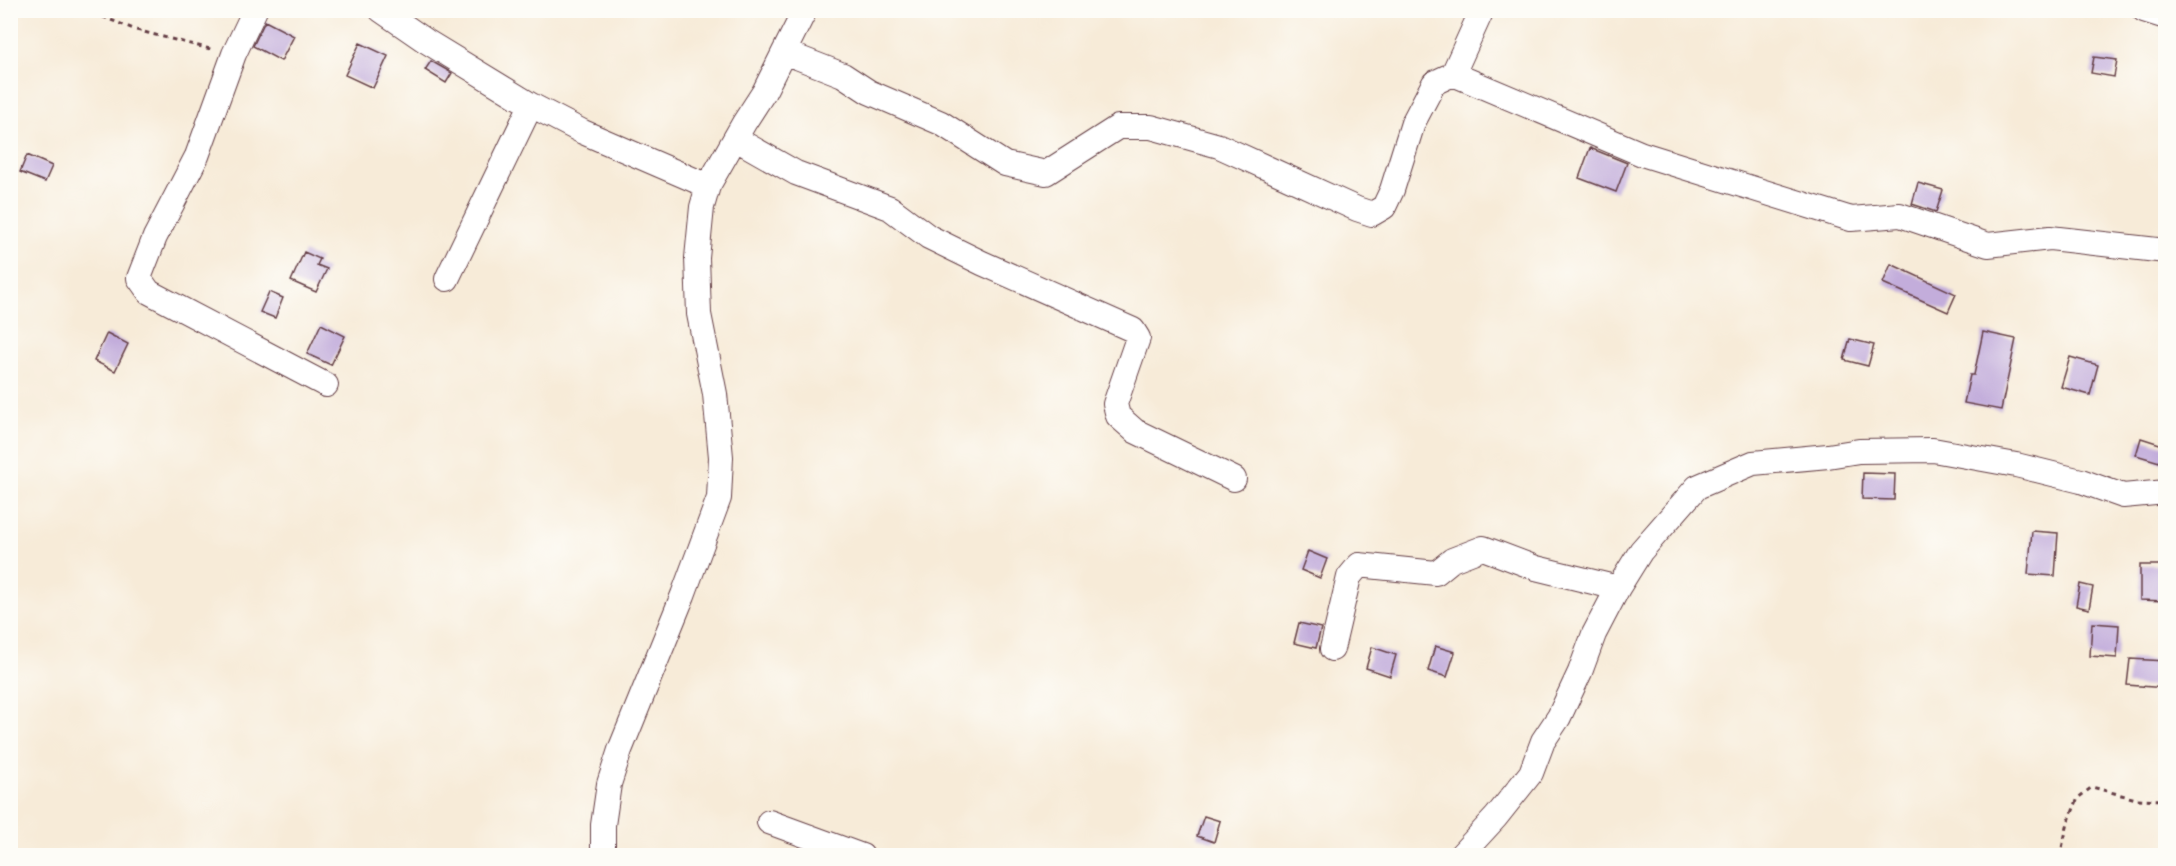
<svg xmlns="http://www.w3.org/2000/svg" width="2176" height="866" font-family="Mali,sans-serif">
<rect width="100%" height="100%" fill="#fdfcf7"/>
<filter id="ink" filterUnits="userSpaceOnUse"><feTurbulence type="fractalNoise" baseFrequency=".0167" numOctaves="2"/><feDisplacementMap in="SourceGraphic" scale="12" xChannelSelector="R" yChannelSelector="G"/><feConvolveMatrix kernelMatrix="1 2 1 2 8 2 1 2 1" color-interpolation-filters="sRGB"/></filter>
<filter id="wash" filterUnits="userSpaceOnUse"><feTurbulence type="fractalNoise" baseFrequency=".008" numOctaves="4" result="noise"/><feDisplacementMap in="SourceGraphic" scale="24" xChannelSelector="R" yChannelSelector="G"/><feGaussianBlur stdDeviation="1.35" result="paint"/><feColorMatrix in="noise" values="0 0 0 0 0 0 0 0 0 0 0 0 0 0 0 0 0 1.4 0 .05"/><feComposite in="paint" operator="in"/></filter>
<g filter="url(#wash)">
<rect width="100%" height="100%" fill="#f7ebd8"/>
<g id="blocks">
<path fill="#c3addb" d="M265,21l29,15 -13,25 -28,-15z
M360,43l28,13 -15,32 -28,-13z
M2094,57l23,3 -3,17 -23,-4z
M431,61l21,12 -6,10 -21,-13z
M1590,148l37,15 -11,29 -37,-14z
M27,155l25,11 -7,16 -25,-10z
M1918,183l25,7 -7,22 -24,-8z
M304,252l16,7 -3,6 10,4 -11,23 -25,-11z
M1891,264l65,30 -8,18 -65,-29z
M269,292l14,6 -8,20 -15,-6z
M321,324l24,12 -14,29 -24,-11z
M1983,332l33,7 -15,71 -37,-7 6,-28h4z
M107,333l21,11 -13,27 -21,-10z
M1850,339l24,6 -6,21 -24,-6z
M2070,357l28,8 -8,30 -29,-8z
M2141,438l25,8v18l-30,-9z
M1863,473l32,1 -1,26 -32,-1z
M2032,531l26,2 -3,43 -27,-2z
M1308,551l19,8 -7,19 -19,-8z
M2140,565h26v36l-26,-1z
M2080,584l13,3 -4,22 -13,-3z
M1299,623l22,5 -5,20 -22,-5z
M2092,623l27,2 -2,33 -27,-2z
M1435,646l20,6 -8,25 -19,-6z
M1372,647l24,8 -6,21 -24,-8z
M2130,659l36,2v27l-39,-3z
M1204,816l16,5 -6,21 -17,-6z"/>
</g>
</g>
<g filter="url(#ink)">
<use href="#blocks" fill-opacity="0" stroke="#643e45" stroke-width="1.5"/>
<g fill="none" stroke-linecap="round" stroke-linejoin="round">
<g stroke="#643e45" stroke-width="26">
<path id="minor" d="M255,10l-21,44 -37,102 -42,81 -16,41 10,14 177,93
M381,10l45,31 105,64 52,27 125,54
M2144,10l22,7
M784,52l59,23 26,17 72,31 64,41 41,9 72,-46h33l68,19 138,63 15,5 12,-7 8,-17 21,-67 21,-40 19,-9 29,-64
M1453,74l189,80 209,65 49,-4 88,30 62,-7 116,13
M736,139l60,34 94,35 39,29 53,26 151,67 5,8 -23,66 3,12 17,15 99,48
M447,279l84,-174
M1332,649l17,-72 10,-12 77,8 16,-13 31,-12 53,20 82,20
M769,822l93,34
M603,856v-31l6,-41 11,-34 63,-155 36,-97 2,-41 -6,-63 -16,-80 -2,-56 5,-51 6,-21 36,-63 20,-31 41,-82
M1460,856l36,-39 35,-44 12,-32 16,-24 21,-45 14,-38 24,-46 23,-37 56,-64 56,-24 75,-7 31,-5 74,-1 83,15 65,16 42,15 43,-4"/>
</g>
<path stroke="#643e45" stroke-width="3" stroke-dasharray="4.5 4.5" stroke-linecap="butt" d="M86,10l50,20 78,20
M2060,856l8,-33 10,-25 14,-11 44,12 30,1"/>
<use href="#minor" stroke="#fff" stroke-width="24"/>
</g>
</g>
<rect width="2176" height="866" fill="none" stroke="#fdfcf7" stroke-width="36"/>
</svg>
